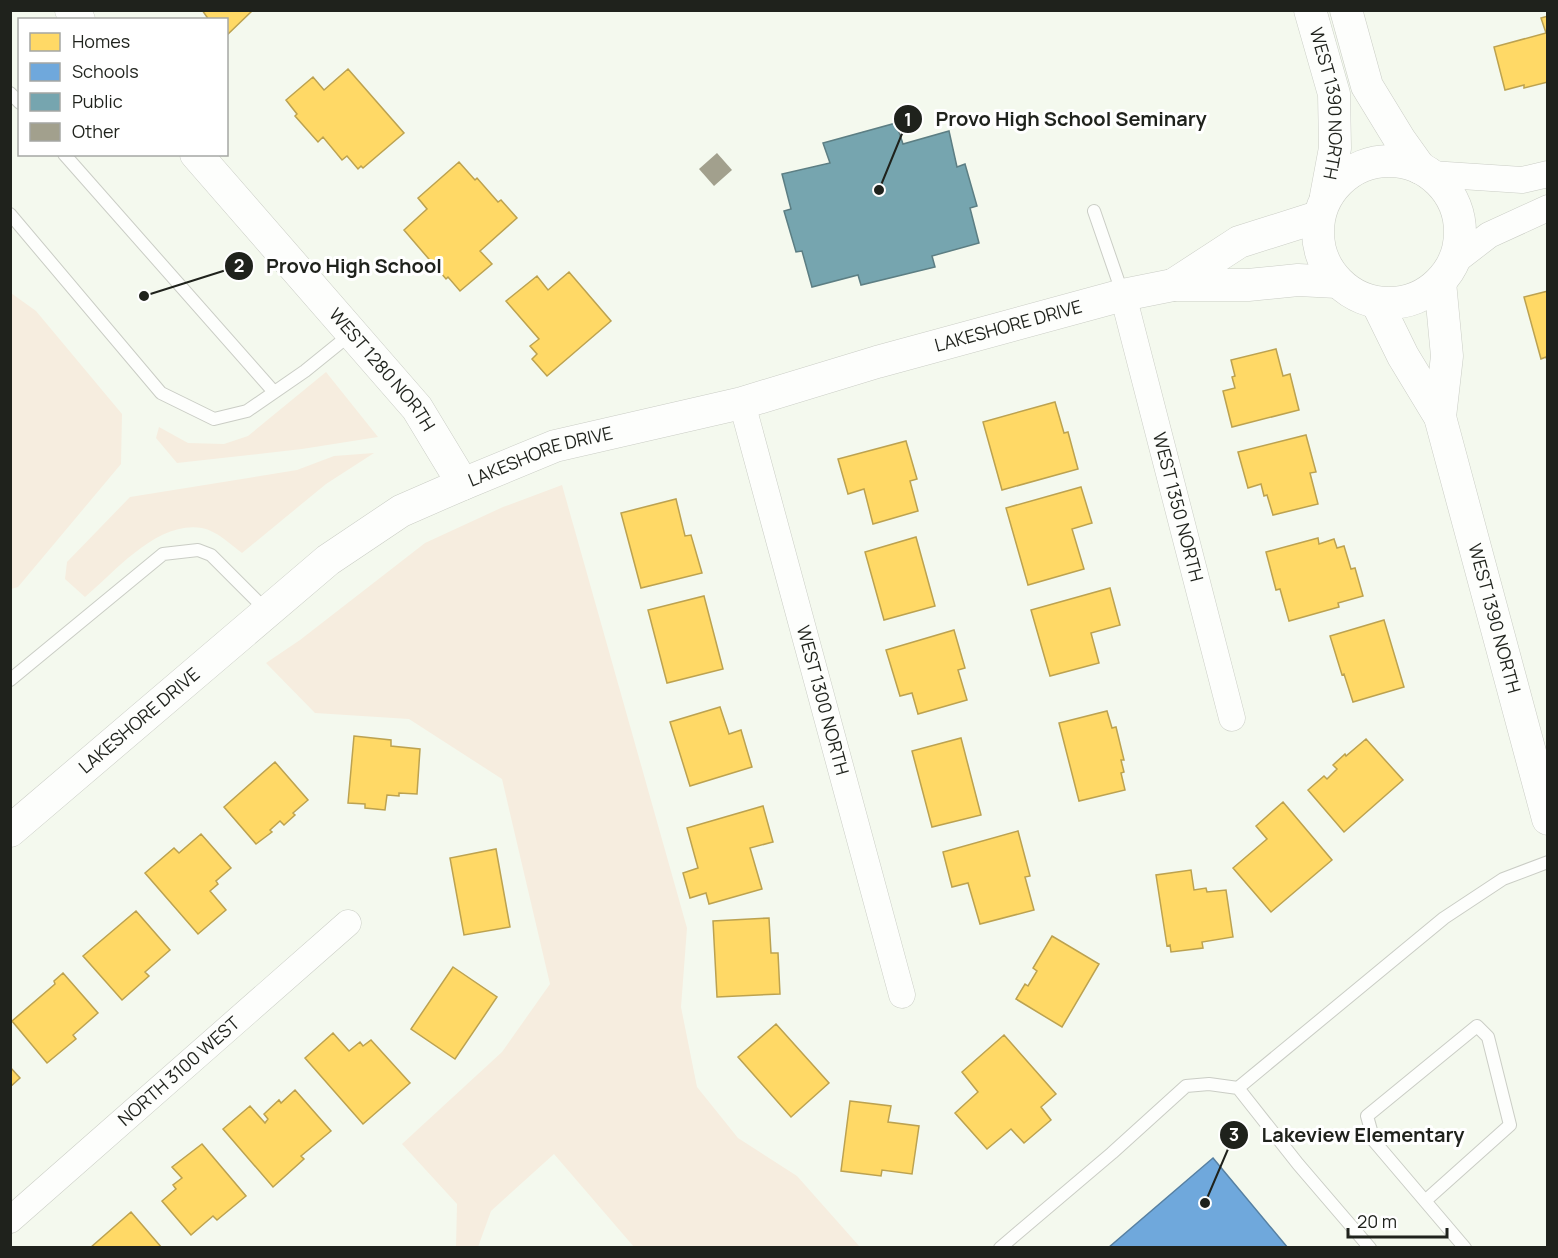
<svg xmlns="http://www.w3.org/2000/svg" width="1558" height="1258" font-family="Manrope,sans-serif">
<rect width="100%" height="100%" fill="#f4f9ee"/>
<path fill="#f6eddf" d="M11,293l25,18 86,103 -1,50 -103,123 -7,2z
M326,372l52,65 -76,12 -125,14 -21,-25 3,-11 29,16 36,1 24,-8z
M374,453l-48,31 -84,69c-12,-9 -25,-22 -40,-25 -45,-7 -85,42 -117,69l-20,-18 2,-17 63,-65 167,-27 37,-14z
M562,485l125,443 -6,79 16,80 41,51 59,38 63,71h-226l-80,-93 -63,57 -13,36h-22l1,-43 -55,-60 100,-92 48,-68 -48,-205 -93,-60 -94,-6 -49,-50 34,-23 125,-97 78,-36z"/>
<path fill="#ffd966" stroke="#bca250" stroke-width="1.5" d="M202,10h51l-27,26v-16h-17z
M1548,16v66l-24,6v-3l-19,5 -11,-43 52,-14 -5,-15z
M348,69l56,64 -41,35 -2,-2 -3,3 -11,-13 -5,4 -19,-23 -5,5 -23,-26 2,-2 -11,-14 27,-23 11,13z
M459,162l16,18 2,-2 21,24 3,-2 16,18 -37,33 12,13 -32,27 -12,-14 -2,2 -42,-49 23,-21 -9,-11z
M569,272l42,49 -64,55 -15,-17 5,-5 -7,-8 9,-7 -33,-38 31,-25 11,14z
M1548,291v72l-2,-6 -5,2 -17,-62z
M1276,349l7,27 7,-2 9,36 -67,17 -9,-36 12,-3 -3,-11 3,-1 -4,-16z
M1055,402l9,31 4,-1 10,37 -76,21 -19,-68z
M1306,435l10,37 -6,1 8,31 -45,11 -6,-20 -3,1 -3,-12 -13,4 -10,-36z
M906,441l11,38 -7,2 8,30 -45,13 -9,-35 -16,5 -10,-35z
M1081,487l11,36 -20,6 12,40 -56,16 -22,-77z
M676,499l9,37 6,-1 11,38 -61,15 -20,-75z
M916,537l19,69 -51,14 -19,-68z
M1318,538l1,6 15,-5 3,9 7,-2 7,23 4,-1 8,28 -25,7 1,4 -50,14 -9,-32 -4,1 -10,-38z
M1110,588l10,37 -29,8 8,30 -49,13 -19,-66z
M704,596l19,73 -56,14 -19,-73z
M1384,620l20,67 -51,15 -9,-28 -2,1 -12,-39z
M954,630l11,38 -7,2 9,30 -49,14 -6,-21 -12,3 -14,-46z
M720,707l9,27 12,-4 11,37 -62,19 -20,-64z
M1107,711l5,17 4,-1 8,33h-3l3,12 -3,1 4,17 -46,11 -20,-78z
M354,736l37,4v6l29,3 -3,45 -18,-1v3l-12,-1 -2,15 -20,-2v-4l-17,-1z
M961,738l20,77 -49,12 -20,-76z
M1366,739l37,41 -59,52 -36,-42 16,-14 3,3 10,-10 -4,-4 12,-11 1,2z
M275,762l33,38 -15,13 2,2 -11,10 -4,-4 -10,9 2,2 -16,12 -32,-37z
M1283,802l49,58 -61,52 -38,-44 34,-29 -11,-13z
M763,806l10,36 -23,6 12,41 -53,15 -3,-11 -16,5 -7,-25 15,-5 -11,-40z
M1018,831l12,45 -5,1 9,33 -54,14 -12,-41 -16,4 -9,-35z
M201,834l30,34 -15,13 2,3 -8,7 16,19 -28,24 -53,-61 29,-25 5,5z
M496,849l14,78 -46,8 -14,-77z
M1191,870l3,20 12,-2 1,4 19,-2 7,47 -31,5 1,6 -32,4 -1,-7 -3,1 -11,-71z
M136,911l34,39 -25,22 4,4 -27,24 -39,-44z
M769,918l2,35h7l2,41 -63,3 -4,-76z
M1052,936l47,28 -37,63 -46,-28 9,-15 3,2 9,-15 -4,-3z
M453,967l44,30 -42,62 -44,-30z
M63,973l35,40 -25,22 3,4 -29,24 -35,-42 43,-37 -1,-3z
M776,1024l53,59 -38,34 -53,-60z
M333,1033l16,18 11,-9 3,4 8,-6 39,43 -47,41 -58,-66z
M1004,1035l52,59 -15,13 10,13 -27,23 -13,-14 -24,20 -32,-36 23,-21 -16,-20z
M10,1067l10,11 -10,9z
M295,1090l36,41 -30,25 3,3 -31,28 -50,-58 27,-23 15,17 3,-4 -4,-5 15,-14 2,3z
M850,1101l41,5 -3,16 31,4 -7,48 -30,-4 -1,6 -40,-5z
M202,1144l44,52 -29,24 -4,-4 -22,19 -29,-34 14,-12 -3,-4 9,-7 -10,-11z
M131,1212l31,36h-72z"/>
<path fill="#6fa8dc" stroke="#5780a2" stroke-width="1.5" d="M1213,1158l75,90h-180z"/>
<path fill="#76a5af" stroke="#5c7e83" stroke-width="1.5" d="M896,123l7,21 46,-13 8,36 8,-3 12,42 -7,2 9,35 -47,13 3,11 -74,18 -3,-10 -46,12 -10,-36 -6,1 -12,-41 7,-2 -9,-35 48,-11 -7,-20z"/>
<path fill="#a2a08d" d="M717,153l15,17 -18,16 -15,-17z"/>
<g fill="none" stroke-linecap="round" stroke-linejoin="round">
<g stroke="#cacdc5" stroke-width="14">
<path id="service" d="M10,93l10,10
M64,154l210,238
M1094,211l29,84
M10,214l151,179 53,26 33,-8 58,-40 47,-38
M10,680l153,-126 35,-4 13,5 56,56
M1425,1201l85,-76 -22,-88 -11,-11 -110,90 7,25 91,107
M1000,1248l112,-95 74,-67 23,-2 29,4
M1370,1248l-72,-84 -60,-76 206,-170 59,-39 45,-17"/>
</g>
<g stroke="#cacdc5" stroke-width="27">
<g id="minor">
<path d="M1431,174l91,6 26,-6"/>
<path d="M1454,262l35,-27 59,-27"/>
<path id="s1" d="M1123,295l109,423"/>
<path id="s2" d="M742,403l160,592"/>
<path id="s3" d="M10,1220l338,-297"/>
</g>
</g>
<g stroke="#cacdc5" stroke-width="33">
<g id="tertiary">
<path d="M71,10l8,10"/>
<path id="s4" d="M1310,10l24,84 1,54 -9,48"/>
<path d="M1346,10l21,76 33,54 20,28"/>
<path id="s5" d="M196,154l221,254 46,76"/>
<circle cx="1389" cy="232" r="71"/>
<path d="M1440,282l7,74 -7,61"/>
<path d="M1173,285l66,-43 79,-25"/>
<path id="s6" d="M1377,303l26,53 37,61 108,402"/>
<path id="s7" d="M10,831l318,-271 73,-49 62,-27 92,-38 187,-43 135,-41 246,-67 50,-10h75l50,-5 39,2"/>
</g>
</g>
<use href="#service" stroke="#fdfefc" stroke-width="12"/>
<use href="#minor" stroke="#fdfefc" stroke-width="26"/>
<use href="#tertiary" stroke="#fdfefc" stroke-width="32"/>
</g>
<g text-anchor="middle" stroke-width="6" stroke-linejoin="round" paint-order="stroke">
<g font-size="18" fill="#1f221c" stroke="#fff">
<text dy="6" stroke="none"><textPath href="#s4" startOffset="96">WEST 1390 NORTH</textPath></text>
<text dy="6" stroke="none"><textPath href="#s7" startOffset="1142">LAKESHORE DRIVE</textPath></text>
<text dy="6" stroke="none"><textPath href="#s5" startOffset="285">WEST 1280 NORTH</textPath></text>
<text dy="6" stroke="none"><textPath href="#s7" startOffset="656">LAKESHORE DRIVE</textPath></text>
<text dy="6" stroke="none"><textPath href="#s1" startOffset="219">WEST 1350 NORTH</textPath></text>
<text dy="6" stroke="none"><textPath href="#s6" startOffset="339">WEST 1390 NORTH</textPath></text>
<text dy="6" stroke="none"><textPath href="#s2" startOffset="308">WEST 1300 NORTH</textPath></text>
<text dy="6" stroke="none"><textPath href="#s7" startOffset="170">LAKESHORE DRIVE</textPath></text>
<text dy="6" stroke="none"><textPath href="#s3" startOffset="225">NORTH 3100 WEST</textPath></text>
</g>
</g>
<path fill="none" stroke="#1f221c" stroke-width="2" d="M879 190L908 119M144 296L239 266M1205 1203L1234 1135"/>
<g fill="#1f221c" stroke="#fff" stroke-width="2">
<circle cx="879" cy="190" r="6"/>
<circle cx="144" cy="296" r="6"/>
<circle cx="1205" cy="1203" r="6"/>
<circle cx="908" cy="119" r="15"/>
<circle cx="239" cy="266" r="15"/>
<circle cx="1234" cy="1135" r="15"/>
</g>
<g font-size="18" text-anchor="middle" font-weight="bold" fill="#fff">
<text x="908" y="126">1</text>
<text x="239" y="272">2</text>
<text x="1234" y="1141">3</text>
</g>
<g font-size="20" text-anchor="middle" font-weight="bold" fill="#1f221c" stroke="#fff" stroke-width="6" stroke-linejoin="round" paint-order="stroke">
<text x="1071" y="126">Provo High School Seminary</text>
<text x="354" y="273">Provo High School</text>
<text x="1363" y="1142">Lakeview Elementary</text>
</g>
<rect width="1558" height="1258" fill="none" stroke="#1f221c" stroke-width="24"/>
<rect x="18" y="18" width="210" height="138" fill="#ffffff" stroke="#a5a7a4" stroke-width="1.5"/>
<rect x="30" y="33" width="30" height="18" fill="#ffd966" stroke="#a5a7a4" stroke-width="1.5"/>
<text x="72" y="48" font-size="18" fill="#1f221c">Homes</text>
<rect x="30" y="63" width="30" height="18" fill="#6fa8dc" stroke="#a5a7a4" stroke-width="1.5"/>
<text x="72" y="78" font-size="18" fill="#1f221c">Schools</text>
<rect x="30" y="93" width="30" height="18" fill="#76a5af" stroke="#a5a7a4" stroke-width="1.5"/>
<text x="72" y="108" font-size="18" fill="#1f221c">Public</text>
<rect x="30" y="123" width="30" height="18" fill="#a2a08d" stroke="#a5a7a4" stroke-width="1.5"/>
<text x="72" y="138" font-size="18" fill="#1f221c">Other</text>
<path d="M1348 1228v9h99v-9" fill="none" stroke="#1f221c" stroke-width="3"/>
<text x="1357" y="1228" font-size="18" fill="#1f221c" stroke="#ffffff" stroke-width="4.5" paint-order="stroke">20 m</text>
</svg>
